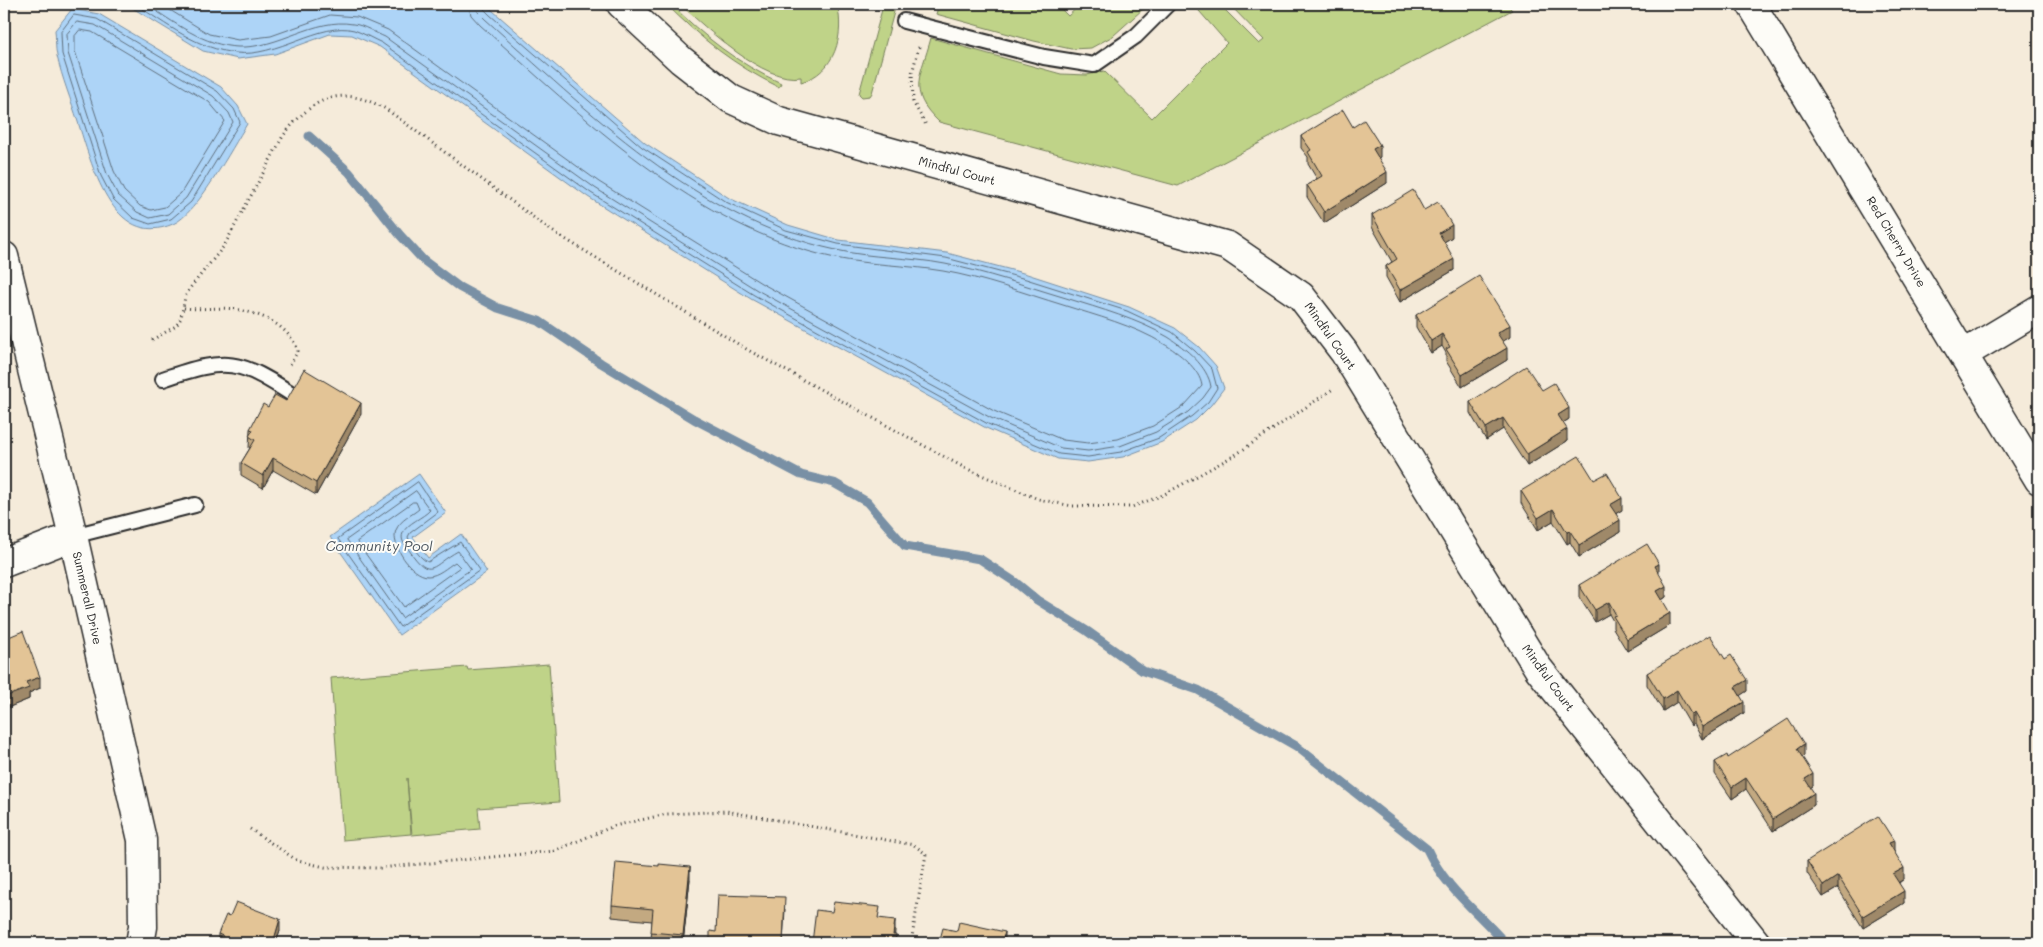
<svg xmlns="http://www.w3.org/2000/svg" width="2043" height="947" font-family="Mali,sans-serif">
<rect width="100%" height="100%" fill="#f5ebda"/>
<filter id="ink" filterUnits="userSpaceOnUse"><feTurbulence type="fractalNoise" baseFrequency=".02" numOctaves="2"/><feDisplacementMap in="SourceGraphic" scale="10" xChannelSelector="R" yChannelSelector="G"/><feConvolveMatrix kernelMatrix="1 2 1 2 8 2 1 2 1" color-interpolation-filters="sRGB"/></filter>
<g filter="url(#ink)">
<path fill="#bfd388" stroke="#757f5a" d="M666,4h5c32,32 67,60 110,79l-2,4c-44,-21 -79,-49 -113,-83z
M680,4h157c8,31 -2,69 -36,78v-5c-37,7 -96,-50 -121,-73z
M886,4l7,1 1,7 -22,81 -2,3 -8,1 -3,-3 1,-4 23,-84z
M939,4h117l12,12 13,-12h57l5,5 -30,27 -22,12 -20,1 -37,-8 -98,-27z
M1193,4h26l40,40 5,-4 -35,-36h277l6,6 -334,176 -239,-64c-33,-31 -18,-46 -8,-84l130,36 26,1 17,-4 48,47 75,-75z
M549,664l10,138 -81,6 2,21 -68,6 -5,-57 4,56 -68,6 -12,-162 136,-11 1,3z"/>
<path fill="#add4f7" stroke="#7990a5" d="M126,4h359l160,139 84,55 59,27 51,15 108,13 80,21 102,33 46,21 24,19 17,19 8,22 -13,17 -15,15 -34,22 -39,15 -35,5 -30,-3 -72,-31 -235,-129 -163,-102 -208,-150 -28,-12 -22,-1 -55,20 -37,5 -35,-8z
M72,9l27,5 122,73 17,19 9,18c-15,24 -50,90 -74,100 -61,26 -82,-62 -95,-102 -7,-22 -16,-44 -21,-66 -2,-8 -1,-18 -2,-26z
M419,474l27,39 -33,24 15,21 33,-24 26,38 -88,63 -69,-98z"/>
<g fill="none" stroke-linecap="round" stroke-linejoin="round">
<path stroke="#5f6f7d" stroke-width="1" d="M135,4c31,20 63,45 101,49 40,5 85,-32 118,-23 9,3 19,9 28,13l209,150 163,102 234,129 71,30 29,3 33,-5 38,-14 33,-22 16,-14 9,-14 -5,-19 -17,-18 -23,-19 -45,-21 -101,-32 -80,-21 -108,-14 -52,-14 -60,-28 -84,-55 -152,-132 -7,-7 -1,-4
M146,4c27,18 59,42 92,43 41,2 76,-30 115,-23 11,1 22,9 32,13l210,151 162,102 234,128 70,30 27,3 32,-5 36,-14 32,-20 15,-14 8,-11c-3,-21 -26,-39 -43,-50 -31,-18 -67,-28 -102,-39 -40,-12 -80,-26 -121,-34 -36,-7 -73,-6 -109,-14 -139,-30 -248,-139 -351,-231l-7,-7 -2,-8
M160,4l49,30 29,6 33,-4 59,-21 27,2 31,13 211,152 162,101 233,128 69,29 25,3 30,-4 35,-13 31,-20 18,-20c-2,-17 -24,-34 -38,-42 -31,-19 -67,-28 -101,-39 -39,-12 -80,-27 -120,-34 -36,-6 -73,-6 -108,-13 -140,-30 -252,-141 -355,-233l-9,-10 -3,-11
M74,15l23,4 120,72 17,18 6,13 -49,80 -20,17 -21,5 -17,-6 -20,-19 -12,-23 -39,-122 -1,-22z
M77,22l18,3 118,71 16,17 4,9 -47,76 -18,16 -18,4 -13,-6 -19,-17 -11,-21 -39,-121 -1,-19z
M80,30l12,2 117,70 16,19 -44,72 -16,14 -14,3 -11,-4 -16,-15 -10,-20 -39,-120v-15z
M418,482l20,30 -28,21 -2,4c3,8 12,22 20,25l32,-20 20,28 -80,57 -62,-88z
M416,491l14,19c-7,8 -23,13 -27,23 -3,7 2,12 6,17 22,32 23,15 49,1l13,18 -69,49 -55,-78z
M413,502h3l3,7c-7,6 -19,11 -23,21 -6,15 16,46 32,46 10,0 19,-9 27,-14l5,5 -56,40 -47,-65z"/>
<path stroke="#7990a5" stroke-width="9" d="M309,136l40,36 51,63 23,25 36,27 39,21 41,13 62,42 93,56 107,56 33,8 33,19 38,44 75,13 35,23 22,18 50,31 56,40 55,19 98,56 131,103c18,39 50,62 78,94"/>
<g stroke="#2b2b2b" stroke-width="18">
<path id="lane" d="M904,21l140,36 50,8 42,-29 32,-32
M163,379c65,-22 75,-20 132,17
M73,536l122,-31"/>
</g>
<g stroke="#2b2b2b" stroke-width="31">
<path id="street" d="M621,4l60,56 50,39 48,22 449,125 73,50 43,56 194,316 218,275
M1751,4l288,476
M1964,354l75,-45
M4,563l69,-27"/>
</g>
<g stroke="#2b2b2b" stroke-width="31">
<path id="secondary" d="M4,256l69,280 69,304 1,87 -3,16"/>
</g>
<path stroke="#2b2b2b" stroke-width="3" stroke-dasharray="1 4" stroke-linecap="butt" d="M919,47l-7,26 1,29 13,23
M184,308c17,2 33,-1 50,1 26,4 55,16 64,42l-9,15
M152,340l24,-14 5,-8 4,-21 5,-9 34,-42 59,-110c30,-39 57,-52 103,-27l166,122 196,119 217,118 73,31 34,7 60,1 31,-12 72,-40 98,-66
M250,829l48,32 27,6 55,1 174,-17 60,-25 53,-12 59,-3 188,34 12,9 -15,89"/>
<use href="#lane" stroke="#fdfcf7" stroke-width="14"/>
<use href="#street" stroke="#fdfcf7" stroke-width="28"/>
<use href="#secondary" stroke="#fdfcf7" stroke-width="28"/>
</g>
<path fill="#c3a981" stroke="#2b2b2b" d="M1353,127l27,30 -2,1 9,25 -63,40 -17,-26v-12l10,-6 -9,-15v-7l-7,-9v-12z
M1424,210l28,27 -8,5 10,28 -54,32 -14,-25v-11l6,-4 -20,-35v-12z
M1416,315l94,22 -7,4 4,19 -45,27 -16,-26v-8l-4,-7 -11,7 -15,-26z
M1542,390l27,29 -6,4 4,18 -40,25 -24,-37 -17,11 -16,-27v-11z
M286,401l75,13 -45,81 -43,-25 -10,18 -22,-13v-12l9,-15h-1l1,-19 18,-22z
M1594,480l28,30 -6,3 4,19 -41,25 -9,-15 -3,2 -14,-23 -15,9 -17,-27v-12z
M1659,574l7,23 -4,3 8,25 -43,26 -14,-23v-7l-4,-7 -14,8 -16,-25v-12z
M4,639l36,49 -11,5v6l-22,9 -2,-5h-1z
M1725,659l22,32 -7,4 4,18 -42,26 -8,-15 -3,2 -14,-24 -14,9 -16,-26v-12z
M1804,756l-2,1 11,29 -3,2 4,17 -41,26 -27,-42 -14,10 -17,-25v-12l13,-4z
M1894,851l10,28 -5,4 5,20 -41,25 -25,-40 -15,9 -16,-24v-12z
M690,879l-7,64h-32l1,-22 -40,-4v-12z
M785,909l-2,34h-73l6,-11z
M280,931l-4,12h-58v-9z"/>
<path fill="#9f8969" stroke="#2b2b2b" d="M1380,145v12l-7,4v-12z
M1387,172v11l-63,40v-11z
M1452,225v12l-13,8v-12z
M1454,259v11l-54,32v-12z
M1510,325v12l-13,8v-12z
M1442,334v12l-11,7v-12z
M1507,348v12l-45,27v-12z
M361,403v11l-45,81v-12z
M1569,408v11l-11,7v-11z
M1503,418v11l-17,11v-12z
M1567,429v12l-40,25v-12z
M273,458v12l-10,18v-12z
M1622,498v12l-12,7v-12z
M1553,509v12l-15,9v-12z
M1620,520v12l-41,25v-12z
M1570,531v11l-3,2v-12z
M1659,564v12l-4,-10z
M1666,586v11l-9,6v-12z
M1609,602v12l-14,8v-12z
M1670,613v12l-43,26v-12z
M40,677v11l-11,5v6l-22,9v-12l19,-14z
M1747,680v11l-12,8v-12z
M1677,690v12l-14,9v-12z
M4,691h1v12h-1z
M1744,702v11l-42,26v-12z
M1694,713v11l-3,2v-12z
M1804,744v12l-7,4v-11z
M1813,774v12l-8,5v-12z
M1746,778v11l-14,10v-12z
M1814,793v12l-41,26v-12z
M1894,841v11l-5,-9z
M690,867v12l-7,64v-8z
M1904,868v11l-11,7v-12z
M1838,876v12l-15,9v-11z
M1904,891v12l-41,25v-12z
M280,919v12l-4,12h-3z
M895,920v11l-1,12 -1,-8z
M1005,932v11h-3z"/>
<path fill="#e3c496" stroke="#2b2b2b" d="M1343,110l10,17 11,-7 16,25 -7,4 14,23 -63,40 -17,-27 15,-9 -14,-24 3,-2 -10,-14z
M1413,190l11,20 14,-8 14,23 -13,8 15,26 -54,31 -14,-24 11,-7 -25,-44z
M1479,276l31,49 -13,8 10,15 -45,27 -16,-26 4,-2 -8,-13 -11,7 -15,-26z
M1526,366l16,24 12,-7 15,25 -11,7 9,14 -40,25 -24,-36 -17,10 -16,-26z
M304,369l57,34 -45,80 -43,-25 -10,18 -22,-13 14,-23 -6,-4 4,-6 -3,-1 13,-25 5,3 7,-12 11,6z
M1579,456l15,24 13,-7 15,25 -12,7 10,15 -41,25 -9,-14 -3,1 -14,-23 -15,9 -17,-27z
M1647,544l12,20 -4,2 11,20 -9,5 13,22 -43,26 -14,-23 3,-1 -7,-13 -14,8 -16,-25z
M23,631l17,46 -14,5 3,6 -22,8 -2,-5h-1v-52z
M1710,635l15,24 6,-4 16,25 -12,7 9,15 -42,25 -8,-14 -3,1 -14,-24 -14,9 -16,-26z
M1788,719l16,25 -7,5 16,25 -8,5 9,14 -41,26 -27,-41 -14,9 -17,-25 12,-7 1,3z
M1878,816l16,25 -5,2 15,25 -11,6 11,17 -41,25 -25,-40 -15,10 -16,-25z
M616,862l43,4v-2l31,3 -7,68 -32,-3 2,-23 -41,-4z
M718,895l67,2 -2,46 -41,-1v1h-32v-12l6,1z
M236,902l44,17 -7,24h-53l3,-7 -5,-2 8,-19 4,1z
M834,902l46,5 -2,11 17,2 -2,15h3l-1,8h-83l4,-33 16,2z
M959,922l46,10 -3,10 4,1h-67l4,-15 14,3z
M1950,937l4,6h-14z
M1054,940l8,3h-9z"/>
</g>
<g text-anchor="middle" stroke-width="4" stroke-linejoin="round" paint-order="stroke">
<g font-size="12" fill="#2b2b2b" stroke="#fdfcf7">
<text transform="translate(957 171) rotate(15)" y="4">Mindful Court</text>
<text transform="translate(1896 242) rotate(59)" y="4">Red Cherry Drive</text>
<text transform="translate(1330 336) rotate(55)" y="4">Mindful Court</text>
<text transform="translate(87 598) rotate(77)" y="4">Summerall Drive</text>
<text transform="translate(1548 678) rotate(54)" y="4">Mindful Court</text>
</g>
<g font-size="14" font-style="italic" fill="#4c555e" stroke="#fdfcf7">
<text x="379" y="551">Community Pool</text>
</g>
</g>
<rect width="2043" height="947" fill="none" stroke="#fdfcf7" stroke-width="20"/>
<rect x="10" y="10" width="2023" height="927" fill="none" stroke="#2b2b2b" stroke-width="2" filter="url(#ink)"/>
</svg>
